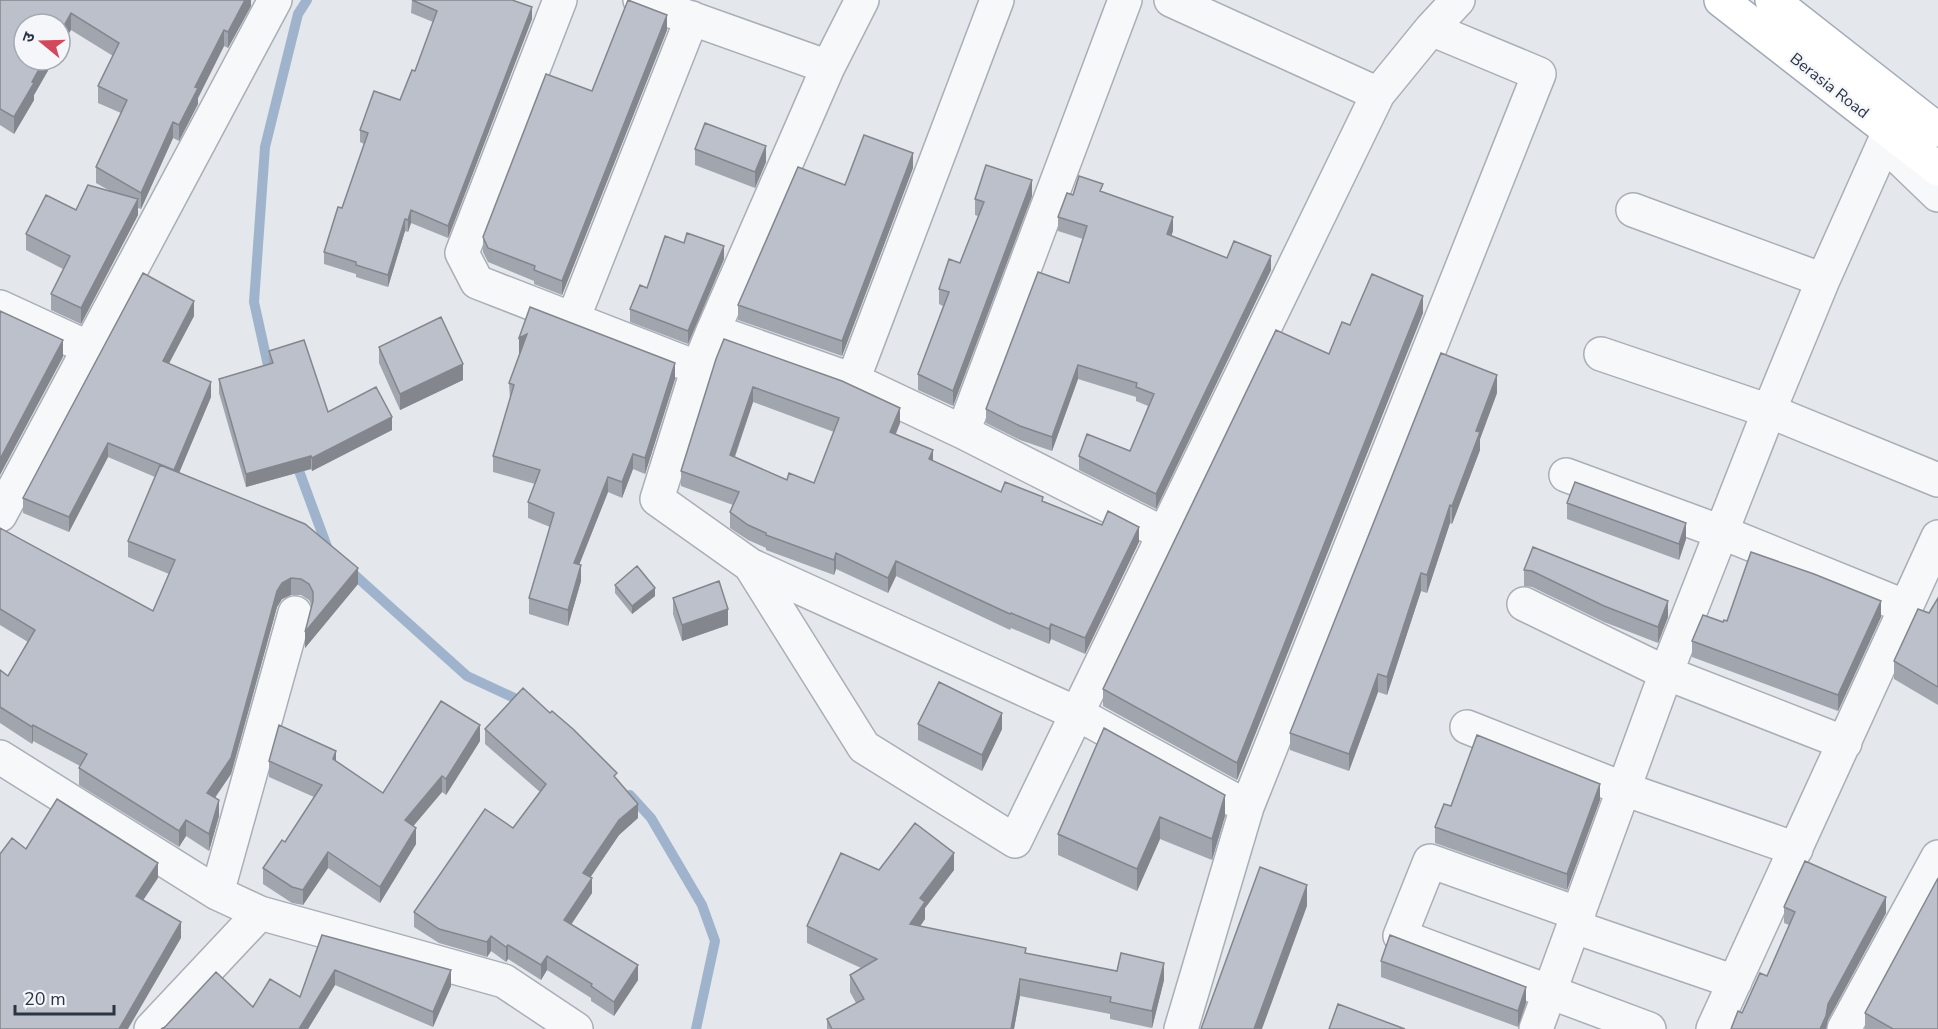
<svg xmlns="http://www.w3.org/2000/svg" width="1938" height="1029" font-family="'Nunito Sans','Noto Sans Devanagari',sans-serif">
<rect width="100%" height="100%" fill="#e4e7ec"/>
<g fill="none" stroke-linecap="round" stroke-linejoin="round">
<path stroke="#9fb4cc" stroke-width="10" d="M271,379l-17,-77 11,-155 33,-133 9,-14
M295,460l34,92
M348,569l119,107 58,27
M630,795l21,23 51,87 13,36 -19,88"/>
<g stroke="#a9aeb7" stroke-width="36">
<path id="street" d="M560,0l-98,253 15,29 221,86
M640,0l188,67
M862,0l-34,67 -115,264 -15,37 -41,131 93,66 326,148 171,94
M1171,0l207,94
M1884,143l54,52
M1633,210l190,70
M0,307l89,41
M573,319l119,-301
M713,331l140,49 110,52 201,102
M1601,354l168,57 169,69
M853,380l144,-380
M963,432l162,-432
M1566,475l155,57 185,75
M0,515l275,-515
M750,565l114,182 151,94 363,-747 53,-65 27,-29
M1524,604l142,69 179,70
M1467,727l157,62 172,60
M0,757l217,136 43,20 244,68 72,48
M217,893l78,-280
M1579,914l-149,-53 -30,75 249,93
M1575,927l160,55
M151,1029l109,-116
M1181,1029l66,-222 292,-733 -108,-45
M1536,1029l130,-356 103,-262 54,-131 61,-137 20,-37
M1713,1029l225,-492
M1844,1029l94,-172"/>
</g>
<g stroke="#a3abb8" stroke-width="36">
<path id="primary" d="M1721,0l217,169
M1772,0l166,130"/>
</g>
<use href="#street" stroke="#f7f8fa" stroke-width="33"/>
<use href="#primary" stroke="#fff" stroke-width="33"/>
</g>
<path fill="#a1a5ae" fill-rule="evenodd" d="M0,0h251v6l-23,42 -4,-2 -26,52v6l-19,37 -6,-3 -32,71 -3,-1v7l-57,109 -30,-14v-16l12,-25 -37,-19v-16l50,-24 34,-19 -14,-8v-16l25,-54 -23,-10v-17l15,-30 -42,-26 -47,30h30l-20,35v5l-20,34 -14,-9z
M412,0l120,19 -84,219 -37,-15 -3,9 -3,-1 -17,56 -32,-10v-3l-32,-10v-12l18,-44 22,-64 -4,-2v-12l40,-30 15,-29 18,-49 -22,-9z
M667,30l-105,265 -28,-11v-3l-46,-19 -5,-10v-15l109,-146z
M695,149l71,13 -11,26 -60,-23z
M913,168l-71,188 -104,-36v-15z
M1103,192l70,39 -2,5 56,22 44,12 -115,239 -77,-39v-14l51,-5 18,-45 -12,-5v-4l-58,-18 -26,72 -32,-11 -34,-17v-14l83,-126 14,-44 -25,-8v-14l15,-22z
M1032,196l-79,210 -35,-16v-16l25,-68 -4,-2v-15l21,-26 18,-47 -3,-1v-16z
M724,259l-36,85 -58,-22v-13l17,-21z
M1423,313l-186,467 -134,-74v-17l226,-335 21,-29z
M194,316l-25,47 42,34 -32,76 179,111 -53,64 7,-42 -3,-6 -8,-5h-10l-9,4 -5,8 -46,167 -16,24 4,18 -10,35 -23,-15 -7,11 -100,-62v-17l1,-2 -47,-25 -1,3 -32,-21v-53l8,6 20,-34 -28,-17v-97l153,83 16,-37 -41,-17v-16l27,-64 -47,-20 -39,75 -46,-19v-15z
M519,338l156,41 -30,95 -12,-5 -11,29 -14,-6 -29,72 2,17 -13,45 -39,-12v-16l21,-71 -22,-9v-16l7,-18 -42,-12v-16l17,-57 -1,-16 11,-30 -1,1z
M379,347l84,33 -63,30 -21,-47z
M269,351l59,61 64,18 -80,41 -1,-2 -65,18 -27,-94v-14l50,-15z
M716,359l184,64 -4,11 37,27 68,31 42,10 96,40 -54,112 -34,-15 -2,5 -38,-16 -1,2 -114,-54 -8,17 -52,-24 -2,6 -68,-25v-2l-18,-8 -18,-12v-16l3,-7 -52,-19v-15zM753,402l81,30 -20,51 -27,-3 -52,-23z
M1497,393l-17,46v11l-28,74 -2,-1 -23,70 -6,-2 -34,104 -9,-3 -29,79 -59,-21v-17z
M1567,503l119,36 -7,21 -112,-41z
M1533,547l135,70 -10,26 -54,-21 -72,-35 -8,-1v-16z
M615,585l40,11 -23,18 -17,-21z
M673,598l55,27 -46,16 -9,-27z
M1938,598v107l-44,-26v-18l35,-48z
M1881,617l-43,94 -146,-54v-16l31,-19 4,-1z
M918,724l84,5 -20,42 -64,-31z
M1104,728l121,88 -13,44 -52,-21 -23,52 -79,-36v-21z
M485,729l132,51 21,38 -19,17 -29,43 2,15 -21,32 67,55 -24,36 -23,-15v-3l-44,-28 -6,10 -33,-21 -2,3 -15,-11 -4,6 -48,-14 -25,-16v-15l99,-84 27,-36 -55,-48z
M480,741l-34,54 -4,-3 -29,34 3,18 -36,59 -52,-35 -25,37 -11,-2 -29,-19v-16l22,-26 29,-45 -45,-20v-16l67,1 47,31z
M1600,800l-33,90 -132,-47v-16z
M879,870h75l-29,38v11l-5,7 106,27 138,27 -12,48 -42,-9v-5l-90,-18 -6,33h-187v-10l29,-16 -6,-11v-17l11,-7 -54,-25v-17z
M1784,907l102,6 -58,107 -97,9 36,-53 22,-51 -5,-2z
M322,935l129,51 -18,41 -98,-42 -27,44 -55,-22 47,-10z
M1381,961l145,42 -8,24 -137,-50z
M1865,1013l73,16h-73z"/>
<path fill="#83868d" d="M245,0h6v6l-23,42v-16z
M532,7v12l-84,219v-12z
M71,13v17l-11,19v-16z
M667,15v15l-105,265v-14z
M224,30v16l-26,52v6l-19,37v-16l16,-38z
M44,60h10l-20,35v5l-20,34v-17l18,-35z
M173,122v16l-32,71v-16z
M766,146v16l-11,26v-16z
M913,153v15l-71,188v-15z
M1032,180v16l-79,210v-15z
M138,199v16l-57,109v-16z
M411,210v13l-3,9v-12z
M1173,217v14l-6,17v-14z
M405,219v12l-17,56v-12z
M724,246v13l-36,85v-13z
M1271,256v14l-115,239v-15z
M1423,296v17l-186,467v-17z
M194,301v15l-31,59v-14z
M527,334v16l-8,4v-16z
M63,340v17l-63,118v-16z
M675,363v16l-30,95v-16z
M463,364v16l-63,30v-16z
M1078,365v14l-26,72v-14z
M1497,375v18l-17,46v11l-28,74v-18l24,-75z
M211,382v15l-37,88v-15z
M753,387v15l-23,68v-15z
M900,408v15l-10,24v-15z
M392,417v13l-80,41v-13z
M108,443v14l-39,75v-15z
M933,450v15l-4,-6z
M633,454v15l-11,29v-16z
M311,456v13l-65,18v-13z
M608,477v15l-34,86v-15z
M1450,505v18l-23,70v-18z
M1686,523v16l-7,21v-16z
M1139,527v15l-54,112v-16z
M836,553v16l-2,6v-15z
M896,561v15l-8,17v-15z
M581,565v16l-13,45v-16z
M358,568v16l-53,64v-16z
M1421,573v18l-34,104v-18z
M291,578v17l-9,4 -5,8 -46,167 -24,35v-16l70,-202 5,-8z
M655,588v8l-23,18v-8z
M1668,601v16l-10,26v-16z
M1881,601v16l-43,94v-16z
M728,609v16l-46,16v-16z
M1051,624v15l-2,5v-15z
M1378,674v18l-29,79v-17z
M1002,713v16l-20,42v-16z
M33,725v16l-1,3v-17z
M480,725v16l-34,54v-16z
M336,751v16l-3,-8z
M442,776v16l-37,44v-16z
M1600,784v16l-33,90v-16z
M1225,795v21l-13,44v-21z
M219,800v16l-10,35v-17z
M638,804v14l-19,17 -36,53v-15l36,-53z
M1160,817v22l-23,52v-22z
M186,820v16l-7,11v-16z
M416,828v16l-36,59v-16z
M328,852v16l-25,37v-15z
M954,853v17l-29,38v11l-15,22v-17l10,-26z
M158,863v15l-22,33v-15z
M592,878v15l-28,42v-15z
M1307,885v21l-45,123h-8z
M1886,897v16l-58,107 -2,9h-6l8,-25z
M181,922v16l-53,91h-9z
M491,936v15l-4,6v-15z
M508,945v14l-2,3v-15z
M547,956v14l-6,10v-15z
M1164,963v17l-12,48v-17z
M638,965v15l-24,36v-14z
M335,970v15l-27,44h-9z
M451,970v16l-18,41v-15z
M1020,979v17l-6,33h-3z
M1526,987v16l-8,24v-16z"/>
<path fill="#bbc0ca" stroke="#83868d" stroke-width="1.5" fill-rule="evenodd" d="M0,0h245l-17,32 -4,-2 -29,57 3,1 -19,37 -6,-3 -32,71 -45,-26 31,-67 -29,-14 21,-43 -48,-30 -11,20v-9h-36v36h20l-12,22 2,1 -20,34 -14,-8z
M412,0h100l20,7 -84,219 -37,-16 -3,10 -3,-1 -17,56 -32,-10v-3l-32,-10 14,-45 4,1 26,-75 -8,-3 14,-39 26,9 12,-30 3,1 22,-60z
M628,0l39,15 -105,266 -28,-11 1,-4 -47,-18 -5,-11 63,-163 46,17z
M705,123l61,23 -11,26 -60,-23z
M864,135l49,18 -71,188 -104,-36 60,-138 47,18z
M986,165l46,15 -79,211 -35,-17 31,-82 -10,-3 10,-30 11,4 24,-61 -9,-3z
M1079,176l24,8 -3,7 73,26 -6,17 60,24 7,-17 37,15 -115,238 -77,-38 8,-22 43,17 24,-57 -18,-7 1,-4 -59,-18 -26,72 -32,-11 -34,-17 52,-137 31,11 18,-57 -29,-9 9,-24 6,2z
M88,185l50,14 -57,109 -30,-14 19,-38 -44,-22 20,-39 30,15z
M687,233l37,13 -36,85 -58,-22 10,-24 7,3 18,-52 19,7z
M143,273l51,28 -31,60 48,21 -37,88 -66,-27 -39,74 -46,-19z
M1372,274l51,22 -186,467 -134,-74 173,-359 53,24 13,-32 8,3z
M530,307l145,56 -30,95 -12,-4 -11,28 -14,-5 -34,86 7,2 -13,45 -39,-12 25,-85 -26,-11 12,-32 -47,-14 21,-71 -5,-2 18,-49 -8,4z
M0,311l63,29 -63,119z
M441,317l22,47 -63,30 -21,-47z
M724,339l118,42 58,27 -10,24 43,18 -4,9 72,33 4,-10 38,15 -1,4 60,24 6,-14 31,16 -54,111 -34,-14 -2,5 -38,-16 -1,1 -114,-53 -8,17 -52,-25 -2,7 -68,-25v-2l-18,-8 -18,-13 9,-20 -58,-21 35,-112zM753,387l86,31 -25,65 -25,-10 -2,7 -57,-25z
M304,340l24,72 48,-25 16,30 -80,41 -1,-2 -65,18 -27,-95 54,-16 -4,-12z
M1441,353l56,22 -21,56 4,1 -28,74 -2,-1 -23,70 -6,-2 -34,104 -9,-3 -29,80 -59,-21z
M160,465l145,59 53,44 -53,64 8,-31v-9l-4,-8 -8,-5 -10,-1 -9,5 -5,8 -46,167 -24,35 12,7 -10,34 -23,-14 -7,11 -100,-63 8,-14 -54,-29 -1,2 -32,-20v-37l8,6 27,-46 -35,-21v-81l153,83 22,-51 -47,-19z
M1575,482l111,41 -7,21 -112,-41z
M1533,547l135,54 -10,26 -54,-21 -72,-35 -8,-1z
M1751,552l63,22 67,27 -43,94 -146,-54 11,-26 20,7 1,-2 3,1z
M637,566l18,22 -23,18 -17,-21z
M719,581l9,28 -46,16 -9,-27z
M1938,598v89l-44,-26 24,-52 11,4z
M939,682l63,31 -20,42 -64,-31z
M523,688l27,25 2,-2 21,18 44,44 -3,3 24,28 -19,16 -36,53 9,5 -28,42 74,45 -24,37 -23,-16 1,-2 -45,-28 -6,9 -33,-20 -2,2 -15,-11 -4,6 -48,-13 -25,-17 71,-103 28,19 33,-44 -61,-55z
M441,701l39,24 -34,54 -4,-3 -37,44 11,8 -36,59 -52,-35 -25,38 -11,-3 -29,-19 19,-28 3,2 37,-57 -53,-24 10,-36 57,26 -3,8 50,34z
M1104,728l121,67 -13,44 -52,-22 -23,52 -79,-35z
M1477,735l123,49 -33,90 -132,-47 9,-23 7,2z
M57,799l101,64 -22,33 45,26 -62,107h-119v-175l12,-16 14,11z
M915,823l39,30 -34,45 5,4 -15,22 116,24 -1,5 92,18 4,-18 43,10 -12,48 -42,-9 1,-5 -91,-18 -9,50h-179l-5,-10 37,-20 -14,-24 27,-16 -70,-33 34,-73 38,17z
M1805,861l81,36 -58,107 -2,12 -6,13h-89l7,-18 4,2 18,-40 7,3 28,-64 -11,-5z
M1260,867l47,18 -53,144h-53z
M1938,878v151h-45l-28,-16z
M322,935l129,35 -18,42 -98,-42 -36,59h-138l4,-2 51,-55 37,35 17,-28 30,18z
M1390,935l136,52 -8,24 -137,-50z
M1338,1004l67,25h-76z"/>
<g text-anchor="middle" stroke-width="5" stroke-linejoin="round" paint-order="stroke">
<g font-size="16" fill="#2b3445" stroke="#f4f6f9">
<text transform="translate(1830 85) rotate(38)" y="6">Berasia Road</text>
</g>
</g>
<g transform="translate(42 42) rotate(289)"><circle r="28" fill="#f4f6f9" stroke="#a4a8b1" stroke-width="1.5"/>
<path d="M0-4.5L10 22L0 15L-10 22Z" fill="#d1495b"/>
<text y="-9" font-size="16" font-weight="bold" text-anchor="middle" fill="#2b3445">उ</text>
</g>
<path d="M15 1005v9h99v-9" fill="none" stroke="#2b3445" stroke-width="3"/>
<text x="24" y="1005" font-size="18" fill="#2b3445" stroke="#f4f6f9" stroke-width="4.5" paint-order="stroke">20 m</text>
</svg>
